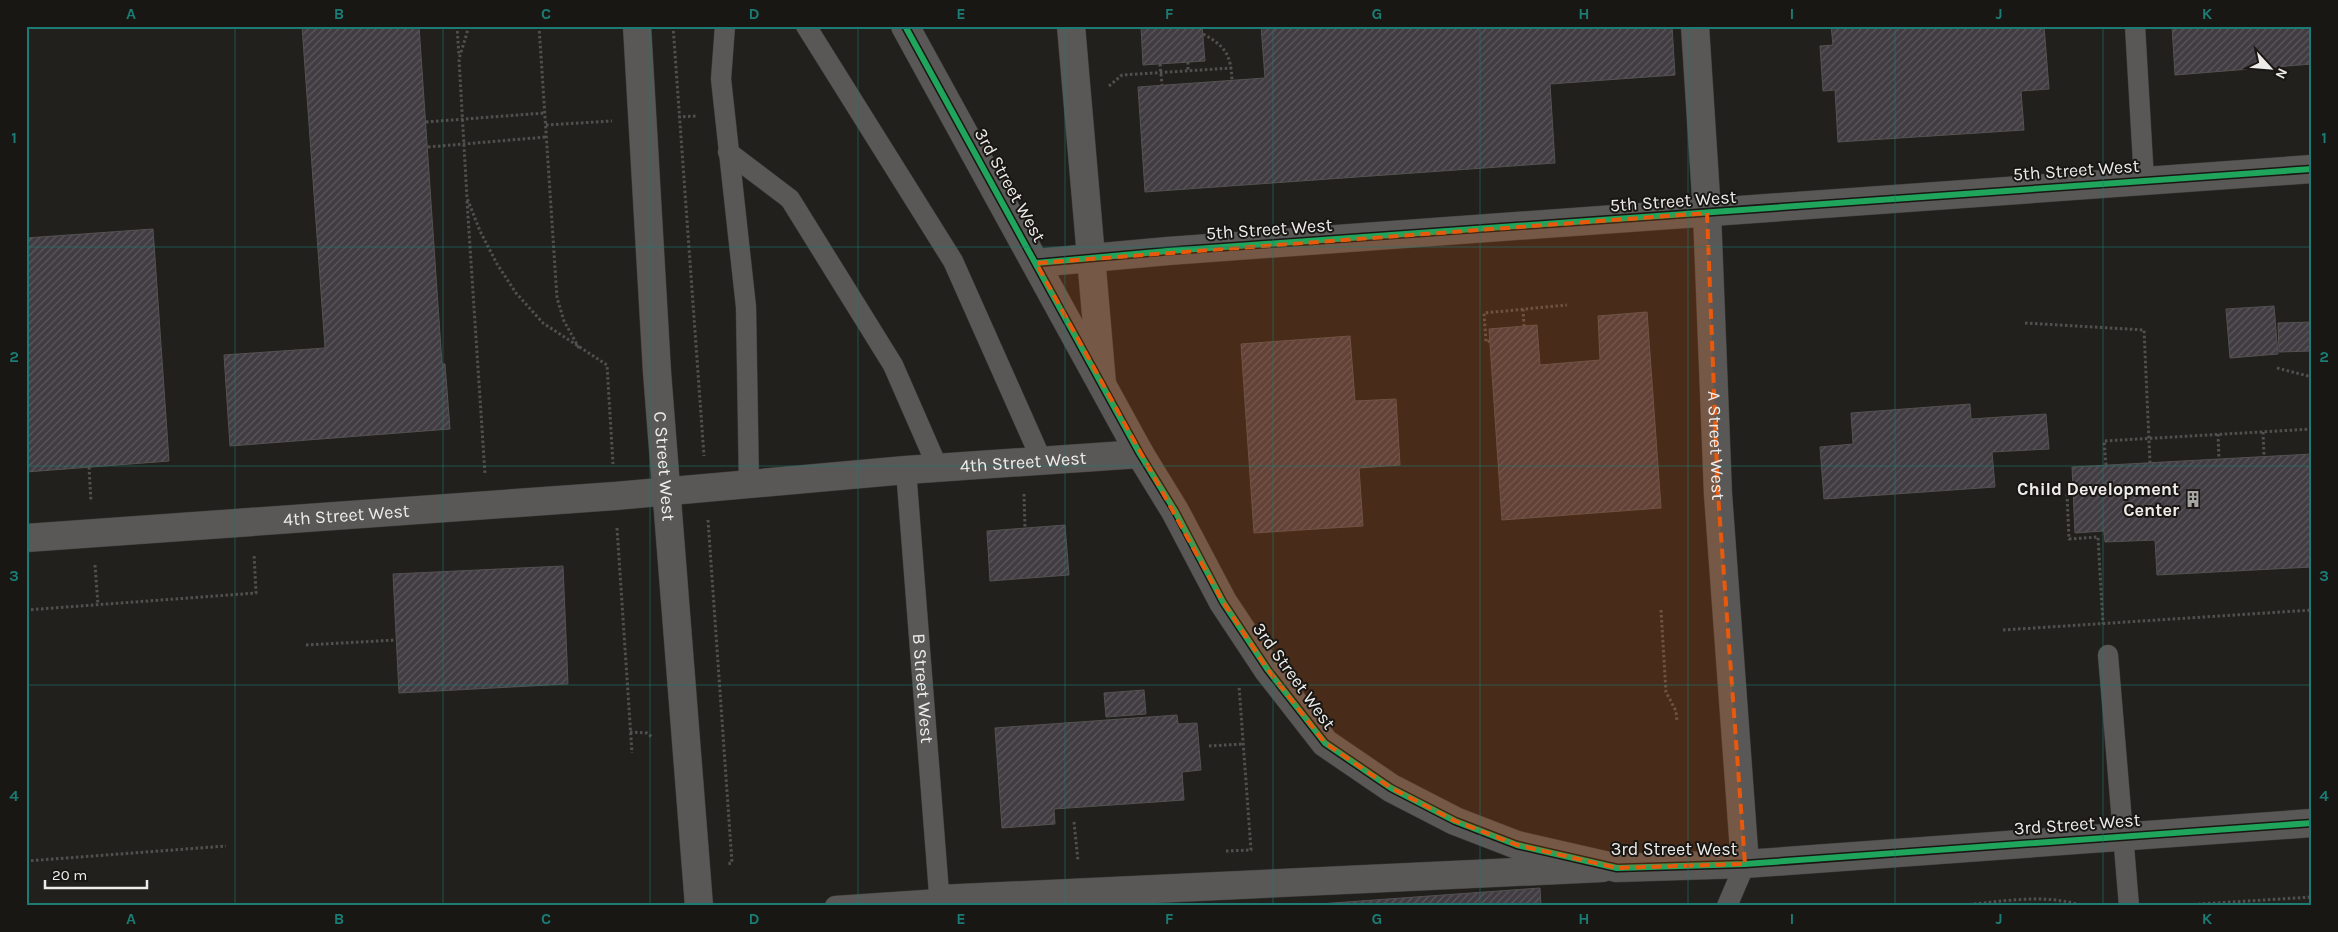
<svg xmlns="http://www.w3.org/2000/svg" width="2338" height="932" font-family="Karla,sans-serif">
<defs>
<pattern id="building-hatch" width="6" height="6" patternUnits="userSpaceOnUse" patternTransform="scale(1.25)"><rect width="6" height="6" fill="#413c42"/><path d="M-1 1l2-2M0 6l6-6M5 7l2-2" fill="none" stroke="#5d585d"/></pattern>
</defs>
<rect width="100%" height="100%" fill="#22201d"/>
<path fill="url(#building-hatch)" stroke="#535251" d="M302,26h117l23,338h3l5,65 -220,17 -6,-91 101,-7z
M1141,26h61l3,35 -62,4z
M1261,26h411l3,49 -125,9 5,79 -410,29 -7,-105 127,-9z
M1831,26h213l5,63 -28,2 3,39 -186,12 -3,-52 -12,1 -3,-45 13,-1z
M2172,26h140v38l-137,11z
M153,229l16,232 -143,11v-234z
M2274,306l4,48 -48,4 -4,-49z
M1647,312l14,196 -159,12 -13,-191 48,-4 3,40 60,-5 -2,-44z
M2312,322v29l-33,1 -1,-29z
M1350,336l5,65 41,-2 4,66 -41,3 4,58 -109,7 -13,-189z
M1970,404l1,15 75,-5 3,35 -57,3 3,35 -171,12 -4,-52 33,-3 -2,-31z
M2312,454v113l-155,8 -2,-35 -50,2 -1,-11 -29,2 -3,-66z
M1065,525l4,50 -79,6 -3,-50z
M563,566l5,118 -169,9 -6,-119z
M1144,690l2,24 -40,3 -2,-24z
M1177,715l1,9 19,-1 4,47 -19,2 2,28 -130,9 1,15 -53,4 -7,-100z
M1540,888l1,18h-250z"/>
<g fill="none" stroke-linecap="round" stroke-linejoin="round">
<g stroke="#3c3b39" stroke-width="21">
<g id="lane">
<path d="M725,26l-4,53 25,228 3,178"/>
<path d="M806,26l147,235 89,200"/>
<path d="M2135,26l9,154"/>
<path d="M728,152l62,47 103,166 45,103"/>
<path id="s1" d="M906,470l34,436"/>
<path d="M2108,655l21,251"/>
<path d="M835,906l104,-7"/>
<path d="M1727,906l18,-42"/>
</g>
</g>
<g stroke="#3c3b39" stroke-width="29">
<g id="street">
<path d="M1071,26l31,358"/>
<path id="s2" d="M1695,26l12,187 11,281 27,370"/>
<path d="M1036,263l132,-12 1144,-82"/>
<path d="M939,899l663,-31"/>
</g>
</g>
<g stroke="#3c3b39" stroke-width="29">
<g id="secondary">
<path id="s3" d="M637,26l20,346 42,534"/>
<path d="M905,26l235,428 35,57 48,91 45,68 57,73 66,45 64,33 62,24 100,23 128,-4 567,-41"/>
<path id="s4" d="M26,538l589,-42 291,-26 234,-16"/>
</g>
</g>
<path stroke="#52504e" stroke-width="3" stroke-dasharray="2.5 2.5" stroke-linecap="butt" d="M457,26l2,30
M469,26l-10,33 8,139 13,33 17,33 19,29 27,30 64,42 6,99
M539,26l18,272 7,23 15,27
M673,26l31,430
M1203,34c22,12 28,20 29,47
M1188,62v9
M1160,64l2,21
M1109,86l13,-11 110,-7
M678,117l19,-1
M426,122l118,-9
M546,125l66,-4
M428,147l118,-10
M467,201l18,273
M1523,309l1,17
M2025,323l119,7 6,133
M1490,341l-4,1 -2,-29 83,-8
M2277,368l35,9
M2263,432l1,24
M2218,434l1,25
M2106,465l-2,-24 208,-12
M89,467l2,35
M1024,494l1,34
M2067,494l2,45 29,-2 5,87
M708,520l24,343 -5,1
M617,528l15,225
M95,565l3,40
M26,610l230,-17 -2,-39
M1661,610l5,82 10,19 1,11
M2003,630l309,-20
M306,645l90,-5
M630,732l17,1 6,5
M1209,746l34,-2
M1074,822l4,39
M1226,851l25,-1 -12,-164
M26,861l200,-15
M1954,906c39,-3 91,-14 128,0
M2168,906l144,-9"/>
<use href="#lane" stroke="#595856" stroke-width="20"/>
<use href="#street" stroke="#595856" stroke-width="28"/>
<use href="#secondary" stroke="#595856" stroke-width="28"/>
<g stroke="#191713" stroke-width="9">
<path id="cycleway" d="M905,26l235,428 35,57 48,91 45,68 57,73 66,45 64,33 62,24 100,23 128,-4 567,-41
M1036,263l132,-12 1144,-82"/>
</g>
<use href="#cycleway" stroke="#20a55d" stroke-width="6"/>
</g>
<path fill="#e8590c" fill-opacity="0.2" stroke="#e8590c" stroke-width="4" stroke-dasharray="10 6" stroke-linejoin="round" d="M1707,213l11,281 27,370 -128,4 -100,-23 -62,-24 -64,-33 -66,-45 -57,-73 -45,-68 -187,-339z"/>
<path fill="none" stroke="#1a7c74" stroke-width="1" stroke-opacity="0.55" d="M235,26v880M443,26v880M650,26v880M858,26v880M1065,26v880M1273,26v880M1480,26v880M1688,26v880M1895,26v880M2103,26v880M26,247h2286M26,466h2286M26,685h2286"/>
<defs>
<g id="building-bare" transform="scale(1.35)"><path d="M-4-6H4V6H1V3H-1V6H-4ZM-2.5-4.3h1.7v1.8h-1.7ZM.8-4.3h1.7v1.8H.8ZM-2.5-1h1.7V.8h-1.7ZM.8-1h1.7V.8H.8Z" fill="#a7a5a2" stroke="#191713" stroke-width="2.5" paint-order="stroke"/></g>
</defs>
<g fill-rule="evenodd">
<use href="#building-bare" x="2193" y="499"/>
</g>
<g text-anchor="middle" stroke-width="4" stroke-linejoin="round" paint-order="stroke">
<g font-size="18" fill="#eeecea" stroke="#191713">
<text transform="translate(2076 170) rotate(-4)" y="6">5th Street West</text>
<text transform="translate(1010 185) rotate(61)" y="6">3rd Street West</text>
<text transform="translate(1673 201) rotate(-4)" y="6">5th Street West</text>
<text transform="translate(1269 229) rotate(-4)" y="6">5th Street West</text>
<text dy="6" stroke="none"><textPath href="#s2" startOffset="420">A Street West</textPath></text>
<text dy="6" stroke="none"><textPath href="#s4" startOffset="1000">4th Street West</textPath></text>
<text dy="6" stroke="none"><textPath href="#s3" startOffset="441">C Street West</textPath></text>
<text dy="6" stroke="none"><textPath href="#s4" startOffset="321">4th Street West</textPath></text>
<text transform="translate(1294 676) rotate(54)" y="6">3rd Street West</text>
<text dy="6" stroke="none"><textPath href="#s1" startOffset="219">B Street West</textPath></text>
<text transform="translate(2077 824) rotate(-4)" y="6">3rd Street West</text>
<text x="1674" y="855">3rd Street West</text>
</g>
<g font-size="18" font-weight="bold" fill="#eeecea" stroke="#191713" text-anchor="end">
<text x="2179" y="495">Child Development<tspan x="2179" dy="21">Center</tspan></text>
</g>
</g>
<rect width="2338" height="932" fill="none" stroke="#191713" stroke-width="55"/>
<g transform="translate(2270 68) rotate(116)" stroke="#191713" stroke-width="4" paint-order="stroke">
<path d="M0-4L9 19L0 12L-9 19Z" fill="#eeecea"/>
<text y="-8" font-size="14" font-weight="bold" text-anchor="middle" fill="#eeecea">N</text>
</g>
<path d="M45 880v8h102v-8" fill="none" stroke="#eeecea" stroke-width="2.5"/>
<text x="52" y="880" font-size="15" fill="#eeecea" stroke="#191713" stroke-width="4" paint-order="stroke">20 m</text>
<rect x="28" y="28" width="2282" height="876" fill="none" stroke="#1a7c74" stroke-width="2"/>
<g font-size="16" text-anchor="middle" font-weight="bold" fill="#1a7c74">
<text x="131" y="19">A</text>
<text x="339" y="19">B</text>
<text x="546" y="19">C</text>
<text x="754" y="19">D</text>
<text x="961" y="19">E</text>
<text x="1169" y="19">F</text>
<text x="1377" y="19">G</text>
<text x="1584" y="19">H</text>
<text x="1792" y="19">I</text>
<text x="1999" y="19">J</text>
<text x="2207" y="19">K</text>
<text x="14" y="143">1</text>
<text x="2324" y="143">1</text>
<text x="14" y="362">2</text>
<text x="2324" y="362">2</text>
<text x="14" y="581">3</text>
<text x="2324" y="581">3</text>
<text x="14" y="801">4</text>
<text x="2324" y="801">4</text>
<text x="131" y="924">A</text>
<text x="339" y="924">B</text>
<text x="546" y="924">C</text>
<text x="754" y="924">D</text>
<text x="961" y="924">E</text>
<text x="1169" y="924">F</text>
<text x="1377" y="924">G</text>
<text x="1584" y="924">H</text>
<text x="1792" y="924">I</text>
<text x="1999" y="924">J</text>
<text x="2207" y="924">K</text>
</g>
</svg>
